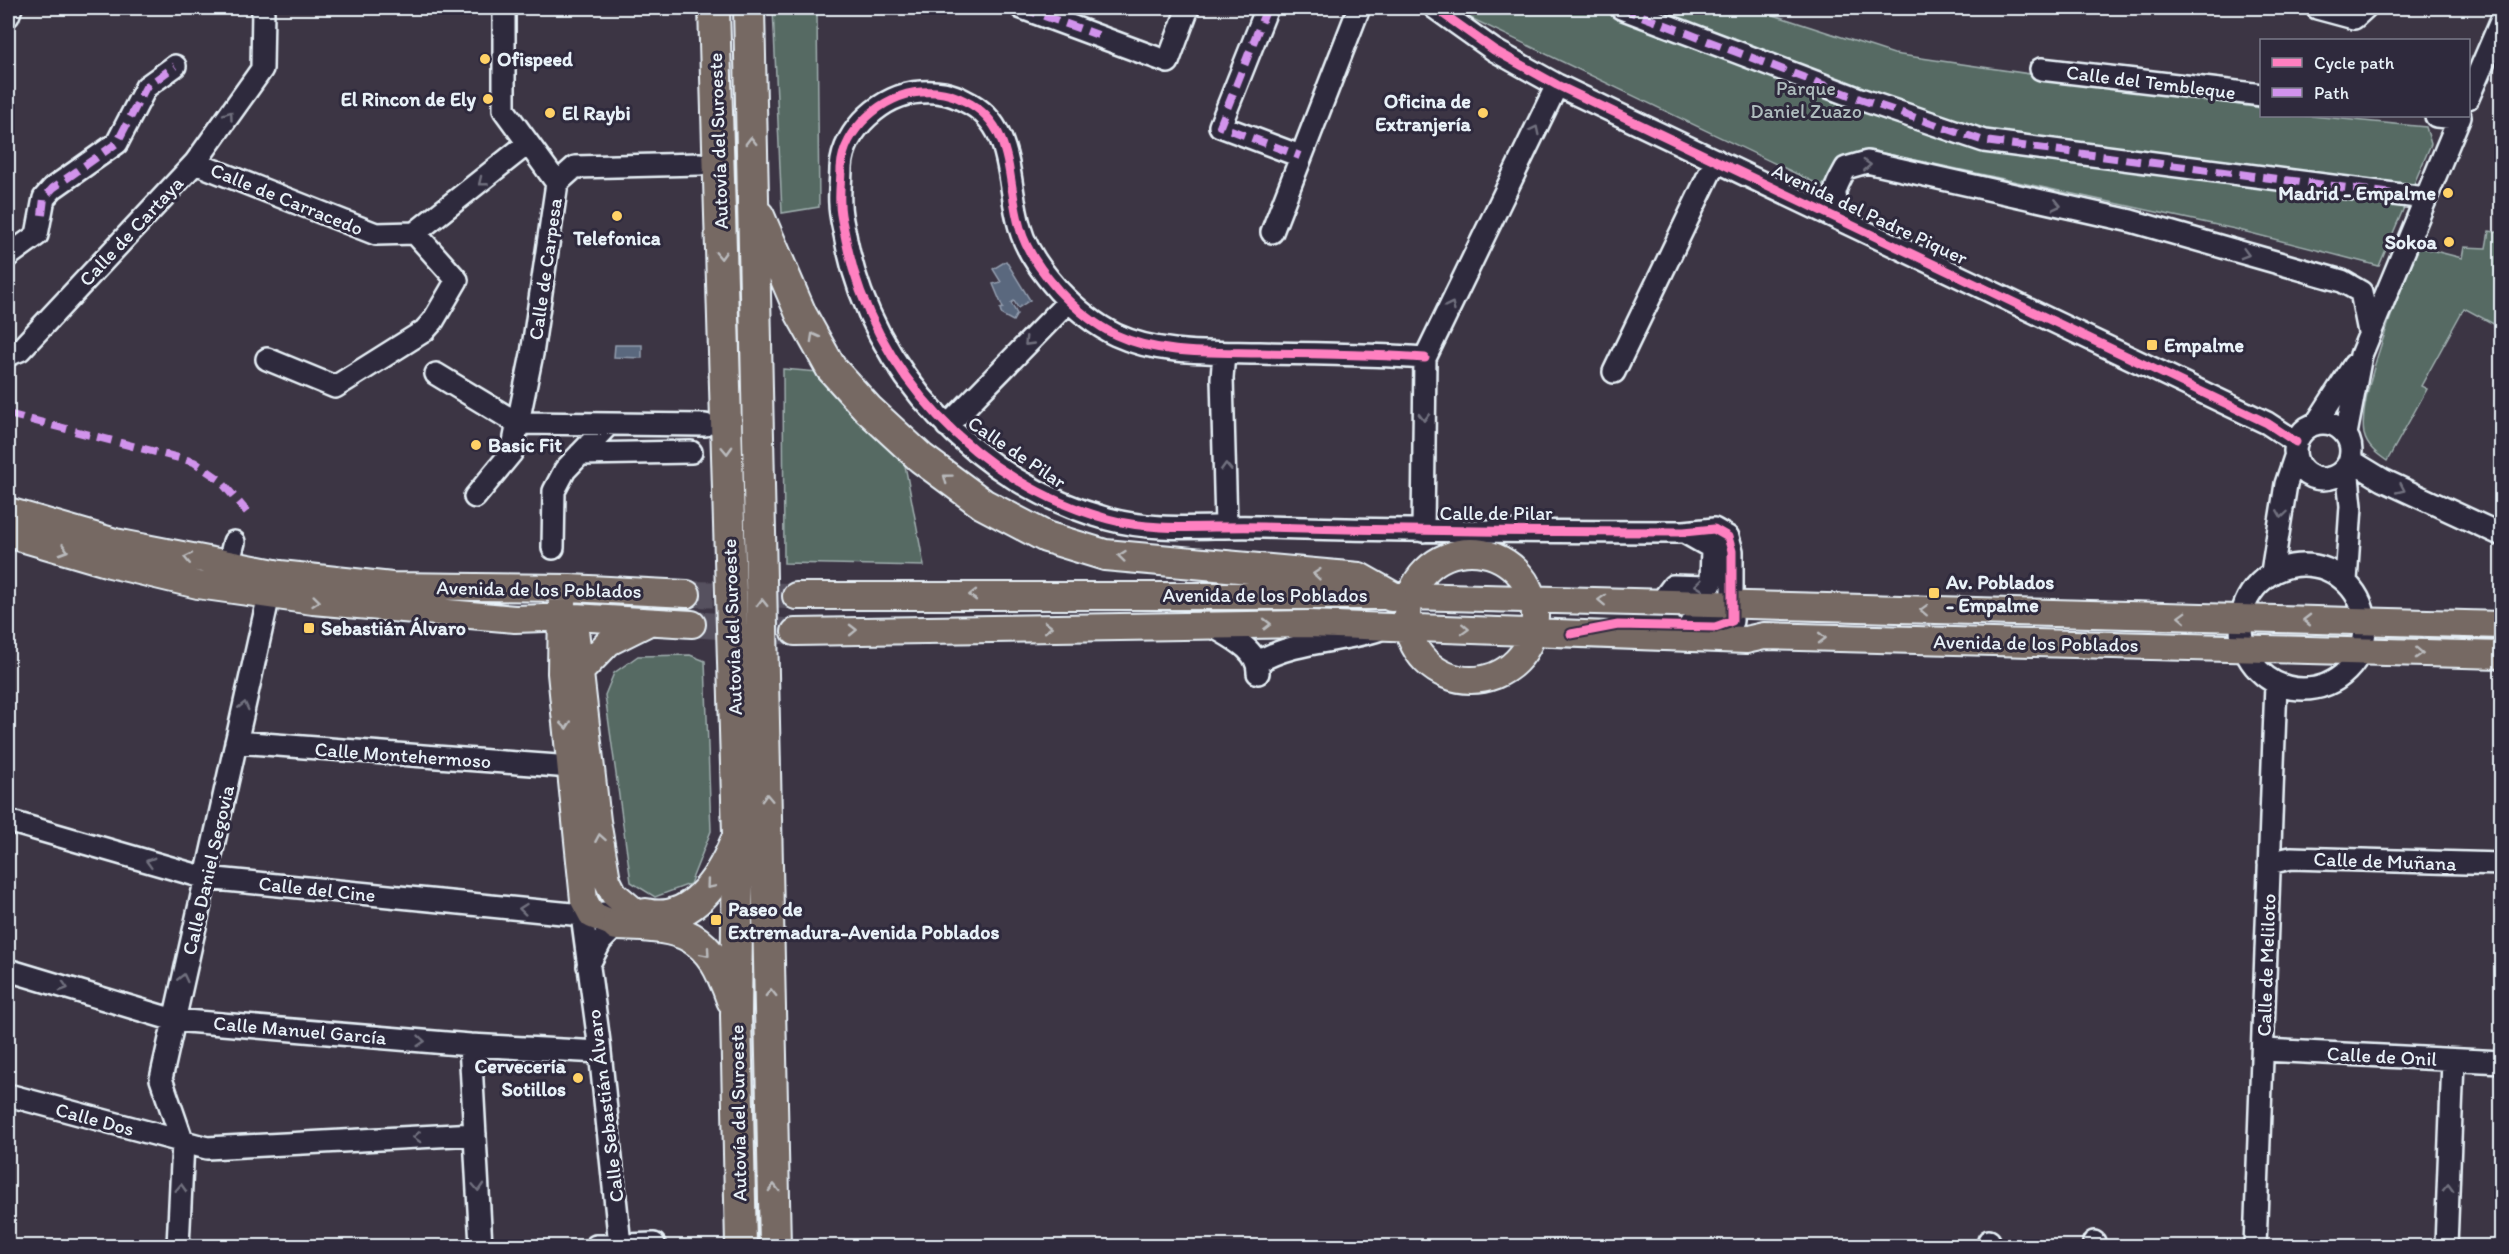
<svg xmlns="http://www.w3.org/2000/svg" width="2509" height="1254" font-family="Itim,sans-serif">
<rect width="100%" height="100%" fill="#3c3544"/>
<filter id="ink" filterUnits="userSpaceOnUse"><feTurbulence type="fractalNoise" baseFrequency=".0167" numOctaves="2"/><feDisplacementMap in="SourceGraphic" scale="12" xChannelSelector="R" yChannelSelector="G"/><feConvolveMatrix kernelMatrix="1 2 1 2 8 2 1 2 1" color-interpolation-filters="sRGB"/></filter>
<g filter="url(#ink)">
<path fill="#566a64" stroke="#9faeae" stroke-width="1.5" d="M773,8h57l-13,5 2,194 -37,6z
M1450,8h302l142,46 367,54 1,8h49l115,11 5,17 -52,122 -144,-37 -361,-78 -33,11 -19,24z
M2489,231l12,2v95l-37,-20 -43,78 6,3 -40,72c-10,-7 -20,-14 -23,-27 -7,-38 38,-149 55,-187l43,11 2,-11 22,1z
M783,369l47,4 41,53 34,39 19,101 -140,-3z
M690,655l15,6 6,170 -21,53 -35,13 -24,-15 -26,-187 9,-22 24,-17z"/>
<path fill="#5a677e" stroke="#939eaf" stroke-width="1.5" d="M1006,261l24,39 -12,8 -4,-7 -3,2 6,11 -4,7 -11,-6 -2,-6 3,-1 -10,-24 8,-2 -8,-13z
M615,345h27v13l-28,-1z"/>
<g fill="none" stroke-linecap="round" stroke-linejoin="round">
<path stroke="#56515f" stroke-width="26" stroke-dasharray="26 13" stroke-linecap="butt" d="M687,594l109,2
M692,624l103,8"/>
<g stroke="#e8f1f8" stroke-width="26">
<path id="minor" d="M1022,8l146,54 20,-54
M1267,8l-47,118 80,30
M1435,8l59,42 63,35 710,338 29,19
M1621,8l239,91 124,42 441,57
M2317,8l37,10 11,-10
M8,16l3,-8
M2041,69l221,26
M2468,98l34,-79
M2436,116l22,2
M195,163l181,71 39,-1 112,-89
M557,183l18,-16 125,-3
M1845,221c-13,-27 -14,-26 1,-53l21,-6 264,59 211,60 19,11 8,40
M1272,232l87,-224
M8,256l29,-21 7,-37 9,-10 64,-45 29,-56 29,-21
M1224,353l-2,25 4,147
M8,355l12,-5 175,-187 67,-94 1,-61
M1425,358c-54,-4 -110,-4 -165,-5 -46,-1 -101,2 -144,-18 -21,-10 -42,-28 -58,-45 -15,-17 -32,-39 -38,-62 -14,-46 -4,-103 -55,-127 -15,-8 -27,-10 -44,-9 -38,2 -78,38 -80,76 0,12 -2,24 -1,36 0,12 4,24 6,36 26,132 132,244 262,279 51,14 103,6 155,8 141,4 281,5 421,5l30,-3 14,8 4,14v70l-17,6 -26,-1
M267,359l68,28 89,-56 9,-10 24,-41 -42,-47
M1614,372l102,-212
M436,374l81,49 188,2
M2295 451a28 28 0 1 1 56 0a28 28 0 1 1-56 0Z
M2316,424l38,-59
M947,426l122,-125
M2346,434l15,-79 99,-239
M580,454l111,-2
M2350,460l33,20 119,55
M475,497l37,-45 20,-98 25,-171 -53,-73v-102
M1423,531l2,-173 132,-273
M553,548l1,-57 11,-21 42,-44
M2241 627a62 62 0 1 1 124 0a62 62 0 1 1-124 0Z
M228,566l6,-24
M2272,572l14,-88 9,-27
M2346,581l5,-75 -4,-39
M1661,602l12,-16 32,1 6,-3 1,-36 -28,-16
M1209,624c18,12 50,24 49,49
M1258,662c35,-21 81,-20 120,-32
M236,742l335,25
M8,821l198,57 376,37 22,-2
M2269,863l22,-5 211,6
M582,915l17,127 21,203
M588,966l13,-25 16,-16
M8,970l166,50 296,25 130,7
M470,1045l11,201
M2263,1050l239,12
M8,1095l199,53 268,-14
M1989,1241v5
M2094,1242v4
M178,1246l5,-103 -22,-64 108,-484
M596,1246l58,-2
M2255,1246l21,-562
M2446,1246l7,-186"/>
</g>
<g stroke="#e8f1f8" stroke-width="30">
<path id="major" d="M8,511l107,31 165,32 112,12 178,2 117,6
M8,534l102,30 88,21 115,16 202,18 59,-2 118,7
M1407 616a64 64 0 1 1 128 0a64 64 0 1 1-128 0Z
M796,596h612l1094,29
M562,600l-1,73 23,227 8,15 25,10
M574,621l23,200 10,59 7,14 20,17
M795,632l514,-8 437,16 18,-4 738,19
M580,672l29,-30 40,-20"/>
</g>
<g stroke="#e8f1f8" stroke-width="34">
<path id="highway" d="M714,8l24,826 -2,181 5,231
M749,8l26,1238
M759,216l42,98 30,54 37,41 53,49 62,46 63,33 59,18 254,23 32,18
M646,914c45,11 74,-35 89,-71
M617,925c69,2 91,7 115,75"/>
</g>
<use href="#minor" stroke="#2f2a3d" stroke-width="21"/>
<use href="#major" stroke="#766964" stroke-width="26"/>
<use href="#highway" stroke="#766964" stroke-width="30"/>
<path stroke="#d193ec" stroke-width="8" stroke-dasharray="15 8" stroke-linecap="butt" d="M1022,8l76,27
M1267,8l-47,118 80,30
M1621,8l239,91 124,42 441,57
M42,215l2,-17 9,-10 64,-45 29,-56 29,-21
M8,414l186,48 25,17 28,33
M1989,1241v5
M2094,1242v4"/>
<g stroke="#2f2a3d" stroke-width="13">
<path id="cycleway" d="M1435,8l59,42 63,35 710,338 29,19
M1425,358c-54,-4 -110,-4 -165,-5 -46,-1 -101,2 -144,-18 -21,-10 -42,-28 -58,-45 -15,-17 -32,-39 -38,-62 -14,-46 -4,-103 -55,-127 -15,-8 -27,-10 -44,-9 -38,2 -78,38 -80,76 0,12 -2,24 -1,36 0,12 4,24 6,36 26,132 132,244 262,279 51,14 103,6 155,8 141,4 281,5 421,5l30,-3 14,8 4,14v70l-17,6 -97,-2 -47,9"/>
</g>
<use href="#cycleway" stroke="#ff80c0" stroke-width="9"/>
</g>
<defs><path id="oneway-chevron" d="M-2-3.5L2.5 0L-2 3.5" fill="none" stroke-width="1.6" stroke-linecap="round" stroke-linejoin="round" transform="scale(1.5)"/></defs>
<g stroke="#70707e">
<use href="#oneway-chevron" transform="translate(229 115) rotate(-54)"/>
<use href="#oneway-chevron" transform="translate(1535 130) rotate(-64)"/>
<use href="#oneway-chevron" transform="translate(1867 165) rotate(-3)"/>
<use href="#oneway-chevron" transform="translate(482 182) rotate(141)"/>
<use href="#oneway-chevron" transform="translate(2057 205) rotate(13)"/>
<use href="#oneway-chevron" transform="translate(2245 254) rotate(16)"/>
<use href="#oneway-chevron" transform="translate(1451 306) rotate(-64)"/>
<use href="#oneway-chevron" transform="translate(1028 342) rotate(134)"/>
<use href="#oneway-chevron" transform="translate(1424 417) rotate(91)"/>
<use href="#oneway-chevron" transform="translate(1226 467) rotate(-92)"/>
<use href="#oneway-chevron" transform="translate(2401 489) rotate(25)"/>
<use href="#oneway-chevron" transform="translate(2282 514) rotate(98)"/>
<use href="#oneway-chevron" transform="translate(1699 585) rotate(174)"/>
<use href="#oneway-chevron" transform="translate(244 706) rotate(-77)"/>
<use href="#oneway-chevron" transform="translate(150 862) rotate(-164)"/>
<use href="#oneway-chevron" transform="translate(523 909) rotate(-174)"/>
<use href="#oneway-chevron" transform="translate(183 978) rotate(-77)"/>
<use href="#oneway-chevron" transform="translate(64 987) rotate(17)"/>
<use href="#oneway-chevron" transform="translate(421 1041) rotate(5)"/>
<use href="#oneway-chevron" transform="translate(417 1137) rotate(177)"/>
<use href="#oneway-chevron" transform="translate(478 1187) rotate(87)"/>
<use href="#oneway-chevron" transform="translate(181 1188) rotate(-88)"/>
<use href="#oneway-chevron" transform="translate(2448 1188) rotate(-88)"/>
</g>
<g stroke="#babbbd">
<use href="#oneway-chevron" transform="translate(751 141) rotate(-91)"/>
<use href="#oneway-chevron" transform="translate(721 255) rotate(88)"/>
<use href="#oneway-chevron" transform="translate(814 337) rotate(-119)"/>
<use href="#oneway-chevron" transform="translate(727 450) rotate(88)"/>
<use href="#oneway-chevron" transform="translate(947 478) rotate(-143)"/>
<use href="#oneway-chevron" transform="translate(64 550) rotate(16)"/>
<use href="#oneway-chevron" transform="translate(1122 556) rotate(-174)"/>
<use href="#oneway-chevron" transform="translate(188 558) rotate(-168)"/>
<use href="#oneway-chevron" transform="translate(1317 574) rotate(-175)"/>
<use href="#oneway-chevron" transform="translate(973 595) rotate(180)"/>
<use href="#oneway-chevron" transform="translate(1602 600) rotate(-178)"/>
<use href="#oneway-chevron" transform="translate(316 601) rotate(6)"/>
<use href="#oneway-chevron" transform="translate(762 603) rotate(-91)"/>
<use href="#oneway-chevron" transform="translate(1924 610) rotate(-178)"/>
<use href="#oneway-chevron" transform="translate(2182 617) rotate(-178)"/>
<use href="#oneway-chevron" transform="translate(2307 620) rotate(-179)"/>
<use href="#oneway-chevron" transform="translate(1267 624)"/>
<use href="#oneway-chevron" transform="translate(1048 627) rotate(-1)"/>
<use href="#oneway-chevron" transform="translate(1465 629) rotate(2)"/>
<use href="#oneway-chevron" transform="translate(853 630) rotate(-1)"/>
<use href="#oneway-chevron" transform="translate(1822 638) rotate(1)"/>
<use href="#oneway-chevron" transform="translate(2419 653) rotate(2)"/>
<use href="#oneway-chevron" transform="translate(566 725) rotate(84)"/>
<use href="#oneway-chevron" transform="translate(767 798) rotate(-92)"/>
<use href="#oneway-chevron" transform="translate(600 838) rotate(-100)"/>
<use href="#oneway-chevron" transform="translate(710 885) rotate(130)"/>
<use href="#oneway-chevron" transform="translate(706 953) rotate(49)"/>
<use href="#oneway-chevron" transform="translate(771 993) rotate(-91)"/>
<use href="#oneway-chevron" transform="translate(774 1188) rotate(-91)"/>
</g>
</g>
<g fill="#ffd166" stroke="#2f2a3d" stroke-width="2">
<circle cx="485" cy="59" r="6"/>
<circle cx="488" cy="99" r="6"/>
<circle cx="550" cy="113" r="6"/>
<circle cx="1483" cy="113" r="6"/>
<circle cx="2448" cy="193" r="6"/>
<circle cx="617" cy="216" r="6"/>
<circle cx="2449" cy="242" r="6"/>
<rect x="2146" y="339" width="12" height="12" rx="3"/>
<circle cx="476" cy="445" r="6"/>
<rect x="1928" y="587" width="12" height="12" rx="3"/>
<rect x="303" y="622" width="12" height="12" rx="3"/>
<rect x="710" y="914" width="12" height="12" rx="3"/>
<circle cx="578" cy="1078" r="6"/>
</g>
<g text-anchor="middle" stroke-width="6" stroke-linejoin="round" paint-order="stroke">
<g font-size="20" font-weight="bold" fill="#e8f1f8" stroke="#2f2a3d" text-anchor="start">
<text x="497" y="66">Ofispeed</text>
<text x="476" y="106" text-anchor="end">El Rincon de Ely</text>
<text x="1471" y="108" text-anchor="end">Oficina de<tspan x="1471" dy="23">Extranjería</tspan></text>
<text x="562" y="120">El Raybi</text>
<text x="2436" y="200" text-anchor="end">Madrid - Empalme</text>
<text x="617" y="245" text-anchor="middle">Telefonica</text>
<text x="2437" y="249" text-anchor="end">Sokoa</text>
<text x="2164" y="352">Empalme</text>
<text x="488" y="452">Basic Fit</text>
<text x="1946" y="589">Av. Poblados<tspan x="1946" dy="23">- Empalme</tspan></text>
<text x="321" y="635">Sebastián Álvaro</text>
<text x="728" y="916">Paseo de<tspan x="728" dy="23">Extremadura-Avenida Poblados</tspan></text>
<text x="566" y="1073" text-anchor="end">Cervecería<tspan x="566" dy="23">Sotillos</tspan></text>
</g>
<g font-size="20" fill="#e8f1f8" stroke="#2f2a3d">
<text transform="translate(2151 82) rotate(7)" y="7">Calle del Tembleque</text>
<text transform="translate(718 141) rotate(-92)" y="7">Autovía del Suroeste</text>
<text transform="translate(287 199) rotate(22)" y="7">Calle de Carracedo</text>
<text transform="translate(1870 214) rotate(25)" y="7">Avenida del Padre Piquer</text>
<text transform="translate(131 231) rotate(-47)" y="7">Calle de Cartaya</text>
<text transform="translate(545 269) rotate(-82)" y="7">Calle de Carpesa</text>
<text transform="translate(1017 452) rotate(34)" y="7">Calle de Pilar</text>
<text x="1496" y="520">Calle de Pilar</text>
<text transform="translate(539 589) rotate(1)" y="7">Avenida de los Poblados</text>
<text x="1265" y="602">Avenida de los Poblados</text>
<text transform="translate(732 627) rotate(-92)" y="7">Autovía del Suroeste</text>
<text transform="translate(2036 643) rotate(1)" y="7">Avenida de los Poblados</text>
<text transform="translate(403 755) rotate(4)" y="7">Calle Montehermoso</text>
<text transform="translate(2385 861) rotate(2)" y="7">Calle de Muñana</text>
<text transform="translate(208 870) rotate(-77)" y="7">Calle Daniel Segovia</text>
<text transform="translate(317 889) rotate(6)" y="7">Calle del Cine</text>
<text transform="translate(2266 965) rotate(-88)" y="7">Calle de Meliloto</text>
<text transform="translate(300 1030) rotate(5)" y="7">Calle Manuel García</text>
<text transform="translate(2382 1056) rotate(3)" y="7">Calle de Onil</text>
<text transform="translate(605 1106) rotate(-97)" y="7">Calle Sebastián Álvaro</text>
<text transform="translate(738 1113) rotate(-91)" y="7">Autovía del Suroeste</text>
<text transform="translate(95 1119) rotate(15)" y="7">Calle Dos</text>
</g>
<g font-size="20" fill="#aebbbd" stroke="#2f2a3d">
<text x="1806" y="95">Parque<tspan x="1806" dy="23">Daniel Zuazo</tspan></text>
</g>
</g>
<rect width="2509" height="1254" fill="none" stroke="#2f2a3d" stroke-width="30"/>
<rect x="15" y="15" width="2479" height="1224" fill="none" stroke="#e8f1f8" stroke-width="2" filter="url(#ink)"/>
<rect x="2260" y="39" width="210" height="78" fill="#2f2a3d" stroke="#797a88" stroke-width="1.5"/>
<rect x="2272" y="58" width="30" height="9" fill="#ff80c0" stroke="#797a88" stroke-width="1.5"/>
<text x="2314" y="69" font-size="18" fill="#e8f1f8">Cycle path</text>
<rect x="2272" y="88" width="30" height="9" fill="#d193ec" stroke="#797a88" stroke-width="1.5"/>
<text x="2314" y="99" font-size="18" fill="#e8f1f8">Path</text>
</svg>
